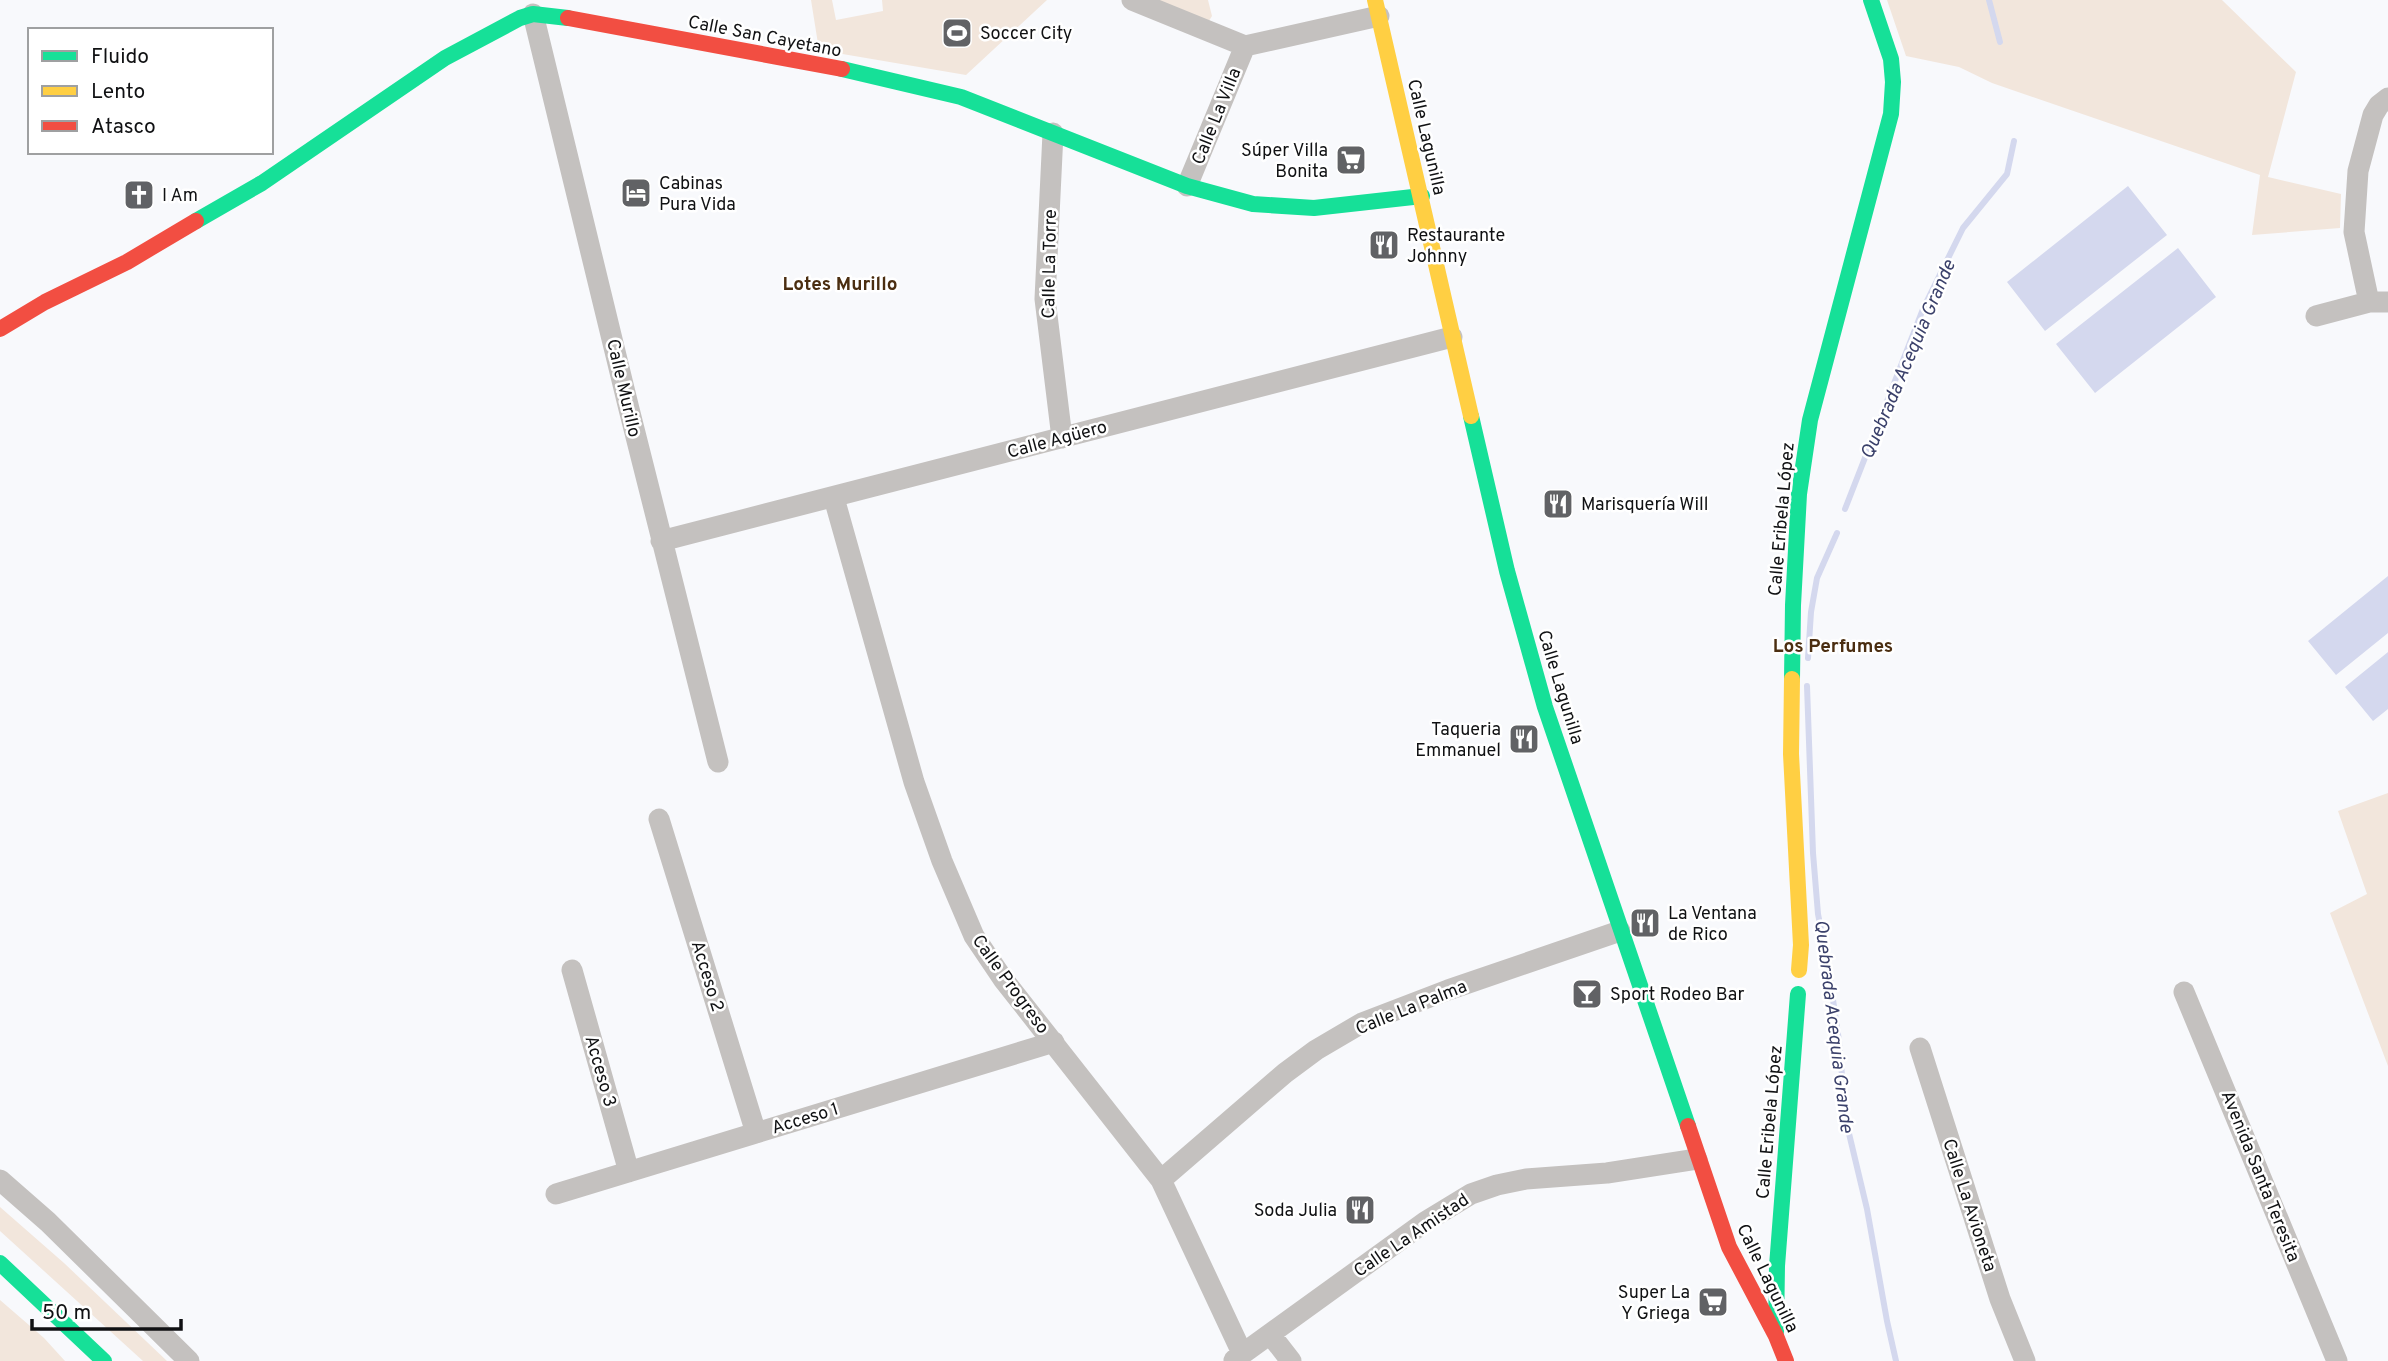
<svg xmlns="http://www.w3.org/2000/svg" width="2388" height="1361" font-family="Overpass,sans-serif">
<rect width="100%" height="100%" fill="#f8f9fc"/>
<path fill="#f2e6dc" d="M811,0h21l4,20 47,-9 -1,-11h165l-81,75 -147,-25z
M1155,0h53l4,16 -5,8z
M1887,0h335l74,72 -28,105 73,17 -1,34 -88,7 8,-60 -268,-92 -33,-16 -53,-11z
M2388,793v273l-58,-153 37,-19 -29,-83z
M0,1207l64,56 103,98h-24l-143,-130z
M0,1300l44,38 21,23h-65z"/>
<path fill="#d4d8ee" d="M2128,186l39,49 -122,96 -38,-49z
M2178,248l38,49 -121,96 -39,-49z
M2388,576v57l-52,42 -28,-34z
M2388,652v57l-15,12 -28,-34z"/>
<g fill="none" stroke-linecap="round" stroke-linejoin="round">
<path stroke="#d4d8ee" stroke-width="6" d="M1989,0l11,42
M1845,509l78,-200 40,-81 44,-54 7,-33
M1808,658l3,-46 6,-34 20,-45
M1807,686l6,167 5,61 10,51 11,76 7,80 21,88 20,112 9,40"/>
<path stroke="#c4c1bf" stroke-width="21" d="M1132,0l113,46 134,-30
M533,14l96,395 89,353
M1053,133l-8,166 17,139
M1187,186l58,-140
M2369,302l-15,-70 4,-61 15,-56 6,-10 9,-7
M2316,316l53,-14h19
M834,498l80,284 28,79 32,75 29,43 158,201 81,173
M661,541l791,-204
M659,819l97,314
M572,970l57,202
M2184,992l153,369
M1920,1048l80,251 25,62
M0,1180l48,42 141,139
M1161,1180l124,-107 31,-23 46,-27 86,-33 172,-59
M556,1194l498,-152
M1270,1334l21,27
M1234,1360l191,-138 46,-28 26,-9 29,-6 81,-6 90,-14"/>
<path stroke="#16e098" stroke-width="16" d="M842,69l119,28 226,89 66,18 61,4 108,-12
M196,221l66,-38 183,-125 75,-40 13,-4 35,4
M1471,416l36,155 38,136 143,419
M1792,679l1,-74 6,-111 11,-74 81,-306 2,-32 -2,-23 -20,-59
M0,1263l104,98
M1776,1332l1,-66 21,-272"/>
<path stroke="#ffcf43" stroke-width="16" d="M1375,0l96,416
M1792,679l-1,75 10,191 -2,25"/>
<path stroke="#f24e42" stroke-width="16" d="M568,18l274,51
M0,329l45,-27 82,-40 69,-41
M1688,1126l41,121 47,89 10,25"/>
</g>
<defs>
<g id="stadium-square" transform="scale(1.575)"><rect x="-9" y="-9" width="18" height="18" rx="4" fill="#616265" stroke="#fff"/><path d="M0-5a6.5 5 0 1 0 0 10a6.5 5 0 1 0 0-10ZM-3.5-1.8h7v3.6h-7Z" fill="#fff"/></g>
<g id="supermarket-square" transform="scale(1.575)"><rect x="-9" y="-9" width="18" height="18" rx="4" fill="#616265" stroke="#fff"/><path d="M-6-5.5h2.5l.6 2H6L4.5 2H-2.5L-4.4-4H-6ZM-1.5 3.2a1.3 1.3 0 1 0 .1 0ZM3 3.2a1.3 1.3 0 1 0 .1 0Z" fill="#fff"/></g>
<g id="hotel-square" transform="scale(1.575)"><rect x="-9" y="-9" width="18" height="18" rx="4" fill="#616265" stroke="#fff"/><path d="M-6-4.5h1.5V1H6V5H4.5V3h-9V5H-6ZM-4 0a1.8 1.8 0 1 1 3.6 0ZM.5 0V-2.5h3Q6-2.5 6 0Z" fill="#fff"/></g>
<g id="church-square" transform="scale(1.575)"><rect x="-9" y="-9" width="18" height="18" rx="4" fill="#616265" stroke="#fff"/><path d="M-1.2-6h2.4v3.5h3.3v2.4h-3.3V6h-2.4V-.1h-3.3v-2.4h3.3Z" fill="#fff"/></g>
<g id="restaurant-square" transform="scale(1.575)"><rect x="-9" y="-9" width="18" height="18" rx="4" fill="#616265" stroke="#fff"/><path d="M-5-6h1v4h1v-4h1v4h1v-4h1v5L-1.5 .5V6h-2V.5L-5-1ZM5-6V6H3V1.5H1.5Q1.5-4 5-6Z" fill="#fff"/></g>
<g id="bar-square" transform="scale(1.575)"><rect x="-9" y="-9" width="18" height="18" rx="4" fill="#616265" stroke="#fff"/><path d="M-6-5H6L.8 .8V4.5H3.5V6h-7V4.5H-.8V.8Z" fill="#fff"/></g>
</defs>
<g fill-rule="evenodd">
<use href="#stadium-square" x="957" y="33"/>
<use href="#supermarket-square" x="1351" y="160"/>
<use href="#hotel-square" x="636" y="193"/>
<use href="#church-square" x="139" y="195"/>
<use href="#restaurant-square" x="1384" y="245"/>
<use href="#restaurant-square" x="1558" y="504"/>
<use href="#restaurant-square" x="1524" y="739"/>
<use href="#restaurant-square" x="1645" y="923"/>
<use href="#bar-square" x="1587" y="994"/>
<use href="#restaurant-square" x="1360" y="1210"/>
<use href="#supermarket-square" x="1713" y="1302"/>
</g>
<g text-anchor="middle" stroke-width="5" stroke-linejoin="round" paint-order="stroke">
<g font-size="18" fill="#101113" stroke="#fff" text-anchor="start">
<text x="980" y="39">Soccer City</text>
<text x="1328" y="156" text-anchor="end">Súper Villa<tspan x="1328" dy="21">Bonita</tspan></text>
<text x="659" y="189">Cabinas<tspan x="659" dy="21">Pura Vida</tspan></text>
<text x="162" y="201">I Am</text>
<text x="1407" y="241">Restaurante<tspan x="1407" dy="21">Johnny</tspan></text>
<text x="1581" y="510">Marisquería Will</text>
<text x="1501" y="735" text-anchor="end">Taqueria<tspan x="1501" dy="21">Emmanuel</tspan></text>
<text x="1668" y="919">La Ventana<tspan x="1668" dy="21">de Rico</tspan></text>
<text x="1610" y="1000">Sport Rodeo Bar</text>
<text x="1337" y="1216" text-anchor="end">Soda Julia</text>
<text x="1690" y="1298" text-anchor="end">Super La<tspan x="1690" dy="21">Y Griega</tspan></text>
</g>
<g font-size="18" fill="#101113" stroke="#fff">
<text transform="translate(765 36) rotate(11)" y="6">Calle San Cayetano</text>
<text transform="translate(1216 116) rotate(-68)" y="6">Calle La Villa</text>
<text transform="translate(1427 137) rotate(77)" y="6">Calle Lagunilla</text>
<text transform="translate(1049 264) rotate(-89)" y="6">Calle La Torre</text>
<text transform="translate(624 388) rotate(77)" y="6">Calle Murillo</text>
<text transform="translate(1057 439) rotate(-15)" y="6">Calle Agüero</text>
<text transform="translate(1781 519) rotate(-85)" y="6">Calle Eribela López</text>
<text transform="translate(1561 687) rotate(73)" y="6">Calle Lagunilla</text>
<text transform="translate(708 976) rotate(73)" y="6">Acceso 2</text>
<text transform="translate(1011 984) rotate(54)" y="6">Calle Progreso</text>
<text transform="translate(1411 1007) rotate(-22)" y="6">Calle La Palma</text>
<text transform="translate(601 1071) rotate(74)" y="6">Acceso 3</text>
<text transform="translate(805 1118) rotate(-17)" y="6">Acceso 1</text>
<text transform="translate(1769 1122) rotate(-85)" y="6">Calle Eribela López</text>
<text transform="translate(2261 1176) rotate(68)" y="6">Avenida Santa Teresita</text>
<text transform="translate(1970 1205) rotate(72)" y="6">Calle La Avioneta</text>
<text transform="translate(1411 1235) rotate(-34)" y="6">Calle La Amistad</text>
<text transform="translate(1768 1278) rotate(64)" y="6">Calle Lagunilla</text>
</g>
<g font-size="19" font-weight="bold" fill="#4b2e11" stroke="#fff">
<text x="840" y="290">Lotes Murillo</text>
<text x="1833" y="652">Los Perfumes</text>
</g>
<g font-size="19" font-style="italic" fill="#3b416b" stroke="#fff">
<text transform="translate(1907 359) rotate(-67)" y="7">Quebrada Acequia Grande</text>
<text transform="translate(1835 1026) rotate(83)" y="7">Quebrada Acequia Grande</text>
</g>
</g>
<rect x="28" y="28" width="245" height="126" fill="#ffffff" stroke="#9fa0a1" stroke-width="2"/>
<rect x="42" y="51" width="35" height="10" fill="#16e098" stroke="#9fa0a1" stroke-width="2"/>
<text x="91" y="63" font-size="21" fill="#101113">Fluido</text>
<rect x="42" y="86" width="35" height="10" fill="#ffcf43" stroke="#9fa0a1" stroke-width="2"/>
<text x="91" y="98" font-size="21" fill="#101113">Lento</text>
<rect x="42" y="121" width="35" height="10" fill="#f24e42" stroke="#9fa0a1" stroke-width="2"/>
<text x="91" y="133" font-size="21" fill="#101113">Atasco</text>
<path d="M32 1319v10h149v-10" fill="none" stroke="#101113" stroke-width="3.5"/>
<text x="42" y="1319" font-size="21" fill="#101113" stroke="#ffffff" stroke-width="5" paint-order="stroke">50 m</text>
</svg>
